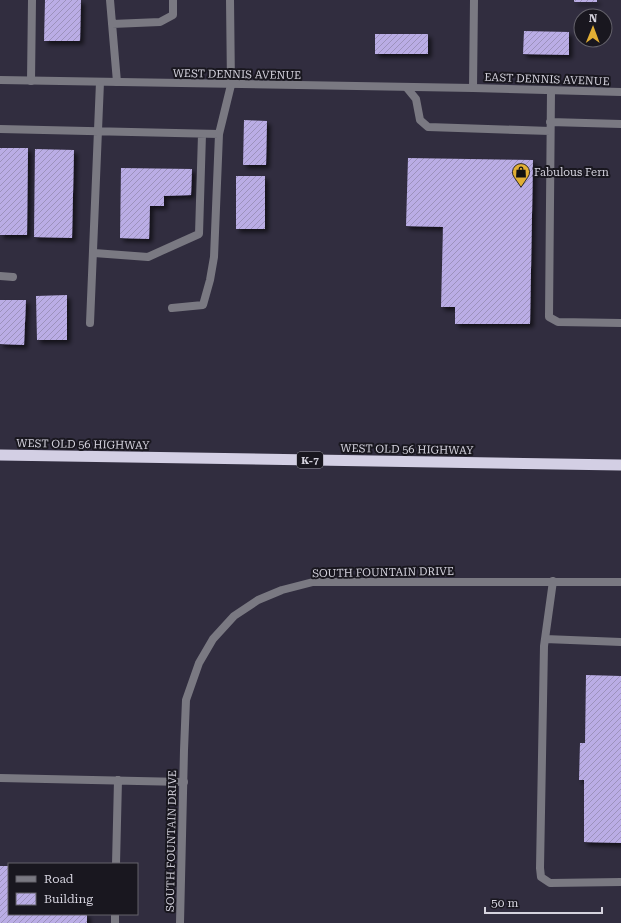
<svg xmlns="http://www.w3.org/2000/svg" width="621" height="923" font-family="'Roboto Serif',serif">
<defs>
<pattern id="building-hatch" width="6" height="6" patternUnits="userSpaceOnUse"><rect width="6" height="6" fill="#baade5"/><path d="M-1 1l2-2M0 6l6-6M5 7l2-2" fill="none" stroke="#9c92bc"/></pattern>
<filter id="shadow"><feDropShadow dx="3.5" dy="3.5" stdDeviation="2" flood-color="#0009"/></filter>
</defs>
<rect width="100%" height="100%" fill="#312d3f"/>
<path fill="url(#building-hatch)" filter="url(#shadow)" d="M45,0h36l-1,41h-36z
M574,0h23v2h-23z
M524,31l45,1v23l-46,-1z
M375,34h53v20h-53z
M244,120l23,1 -1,44h-23z
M0,148h28l-1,87h-27z
M35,149l39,1 -2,88 -38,-1z
M408,158l125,2 -3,164h-75v-17h-14l2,-80 -37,-1z
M121,168l71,1 -1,26 -27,1v10h-14l-1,33 -29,-1z
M236,176h29v53h-29z
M67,295v45h-30l-1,-44z
M0,300h26l-2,45 -24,-1z
M586,675l35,1v167l-37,-1v-62h-5l1,-37h5z
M0,866h9v48h78v9h-87z"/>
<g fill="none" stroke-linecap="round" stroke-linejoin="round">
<path stroke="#7a7982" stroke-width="8" d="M110,0l7,82
M112,24l48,-2 13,-7v-15
M31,81l1,-81
M407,88l9,11 4,21 8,7 122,4
M551,91l-2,226 9,5 63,1
M550,122l71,2
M0,129l219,5 12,-49
M94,253l54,4 51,-23 3,-100
M0,276l13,1
M172,308l31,-3 7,-25 4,-23 5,-123
M90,323l10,-241
M553,581l-9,65 -4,222 1,9 9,6 71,-1
M545,639l76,3
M0,778l184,4
M116,864l2,-84
M115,923v-9"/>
<path stroke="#7a7982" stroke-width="8" d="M230,0l1,85
M473,88l1,-88
M180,923l4,-173 2,-50 13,-37 14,-24 21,-23 24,-16 24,-10 31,-8h308"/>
<path stroke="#7a7982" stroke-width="8" d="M0,80l473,8 148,4"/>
<path stroke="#d3cfe4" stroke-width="11" d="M0,455l621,10"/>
</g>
<defs>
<g id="shop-pin" transform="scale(0.9)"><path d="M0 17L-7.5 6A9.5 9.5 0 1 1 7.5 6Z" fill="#e2af34" stroke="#19171f"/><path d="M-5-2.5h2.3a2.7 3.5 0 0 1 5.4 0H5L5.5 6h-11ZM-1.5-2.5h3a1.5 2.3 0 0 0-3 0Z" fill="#111"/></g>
</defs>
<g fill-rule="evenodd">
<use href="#shop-pin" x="521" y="172"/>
</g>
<g text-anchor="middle" stroke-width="4" stroke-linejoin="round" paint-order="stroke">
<rect fill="#19171f" stroke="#9d9ba5" stroke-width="1" x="297" y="452" width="26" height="16" rx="3"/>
<g font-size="10" font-weight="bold" fill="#d5d3de">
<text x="310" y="464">K-7</text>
</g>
<g font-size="11" fill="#d5d3de" stroke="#19171f">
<text transform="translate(237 74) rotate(1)" y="4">WEST DENNIS AVENUE</text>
<text transform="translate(547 79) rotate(2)" y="4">EAST DENNIS AVENUE</text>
<text transform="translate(83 444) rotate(1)" y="4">WEST OLD 56 HIGHWAY</text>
<text transform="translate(407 449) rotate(1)" y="4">WEST OLD 56 HIGHWAY</text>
<text transform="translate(383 572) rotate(-1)" y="4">SOUTH FOUNTAIN DRIVE</text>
<text transform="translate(171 841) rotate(-89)" y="4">SOUTH FOUNTAIN DRIVE</text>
</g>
<g font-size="11" fill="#d5d3de" stroke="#19171f" text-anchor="start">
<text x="534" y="176">Fabulous Fern</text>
</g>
</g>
<rect x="8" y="863" width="130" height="52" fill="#19171f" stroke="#64626b"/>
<rect x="16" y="876" width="20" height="6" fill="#7a7982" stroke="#64626b"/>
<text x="44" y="883" font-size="12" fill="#d5d3de">Road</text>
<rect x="16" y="893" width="20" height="12" fill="url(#building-hatch)" stroke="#64626b"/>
<text x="44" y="903" font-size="12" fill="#d5d3de">Building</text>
<g transform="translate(593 28) rotate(1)"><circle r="19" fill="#19171f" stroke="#64626b"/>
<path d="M0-3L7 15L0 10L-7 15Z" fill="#e2af34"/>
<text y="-6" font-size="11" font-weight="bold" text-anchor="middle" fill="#d5d3de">N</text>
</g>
<path d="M485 907v6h117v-6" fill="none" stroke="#d5d3de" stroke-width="2"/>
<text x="491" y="907" font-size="12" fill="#d5d3de" stroke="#19171f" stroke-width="3" paint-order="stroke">50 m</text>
</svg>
